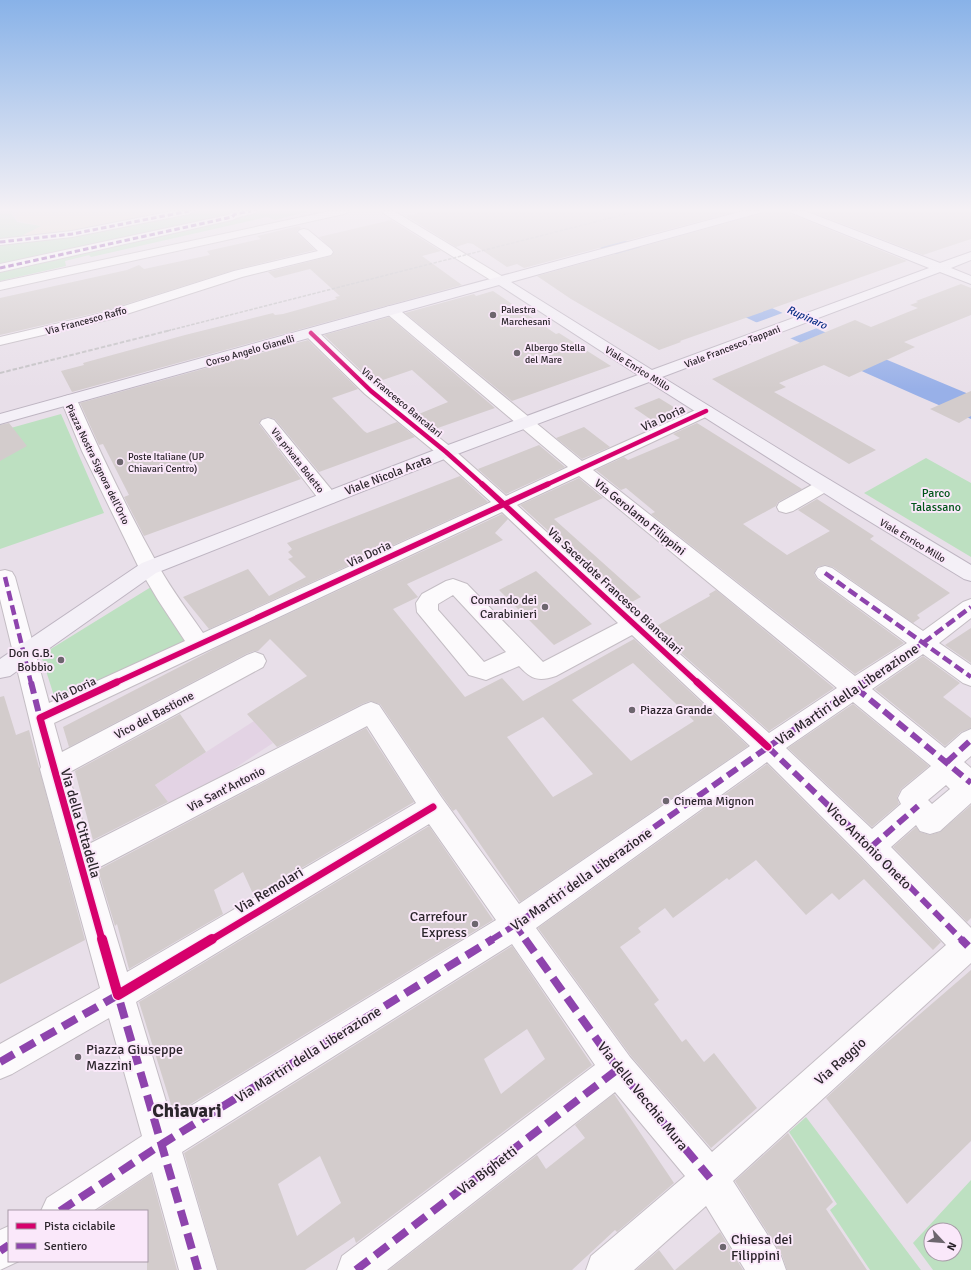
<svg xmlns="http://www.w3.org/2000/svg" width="971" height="1270" font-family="Signika,sans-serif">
<rect width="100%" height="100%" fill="#e8dfe9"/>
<path fill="#e3d3e4" d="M254,721l19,22 -100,66 -18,-24z"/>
<path fill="#bde0c1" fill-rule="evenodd" d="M0,211h13l-1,3 5,8 25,4 -24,12 60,-6 107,-21h125l-35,9 -8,-3 -176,40 -2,-2 -24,6 1,5 -66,15z
M61,414l43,99 -104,36v-118z
M926,458l45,25v74l-107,-64z
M151,587l35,57 -131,55 -14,-44z
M806,1117l115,153h-51l-40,-60 7,-6 -48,-72z
M971,1180v90h-38l-20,-27zM931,1230h24v24h-24z"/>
<path fill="#e5dbcb" d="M13,211h167l-101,20 -59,6 21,-11 -23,-5 -5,-7z"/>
<path fill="#98b0e8" d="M526,211h34l306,140 105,44v24c-151,-64 -298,-136 -445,-208z"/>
<path fill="#e8dfe9" d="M785,312l32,16 -28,11 -34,-16z"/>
<path fill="#d3cccc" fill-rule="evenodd" d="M428,211h310l-214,57 -7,-4 -10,3 -34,-23 -5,-1 -12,4 -50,-31z
M761,211h29l1,3 116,47 -227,80 1,1 -22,8 -88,-51 -34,-23 222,-62z
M809,211h162v28l-48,16z
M391,220l50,31 -19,5 40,29 -390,107 -11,-21 23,-6 -1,-2 102,-28 88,-22 2,2 8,-1 54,-15 -2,-2 5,-1 -30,-27 -35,9 -7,-6 63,-16 3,-5 -15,-14z
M299,226l2,2 -4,3v2l18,17 -81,20 -130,41 -104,24v-37l127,-28 12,-5 5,4 66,-14 -3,-4 54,-12 -4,-3z
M961,284l10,4v27l-67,27 11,5 -66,30 -25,-12 -45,18 7,4 -12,5 102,58 -27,14 -137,-85 143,-59 16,7 47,-19 -8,-3 8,-3 -2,-1z
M493,291l47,32 16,11 3,-1 52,33 -99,35 -107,-88 69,-19 2,2z
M389,317l106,91 -63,22 -18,-14 34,-14 -36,-32 -38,13 -50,-48z
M308,340l50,49 -26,9 32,33 3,2 30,-11 18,15 -96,35 -44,-53 -7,-2 -6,2 -3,5 42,55 -157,57 -20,-39 5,-2 -26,-51 -4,1 -19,-42z
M971,391v25l-12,7 -29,-14z
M659,398l13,8 11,8 -24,11 -25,-17z
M9,423l18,23 -27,15v-36z
M697,423l105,66 -24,13 -2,4 -33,18 44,31 43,-24 -32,-21 19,-11 57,37 -4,3 80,54 -33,22 3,3 -7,5 -80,-56 -8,-2 -8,2 -3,7 3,5 87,64 -49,31 -204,-160 4,-2 -29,-24 -5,2 -25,-20 28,-13 4,3 52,-22 -7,-4z
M584,427l26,20 -28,12 -26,-21z
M539,445l26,22 -59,27 -28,-25z
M460,476l28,26 -279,127 -26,-32 65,-28 21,27 37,-19 -18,-18 5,-2 -5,-5 4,-3 -5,-6z
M579,478l24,20 -49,21 87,78 -13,7 -108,-99z
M502,514l6,5 -13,14 8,7 -96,44 11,13 -25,12 72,88 37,-19 21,23 111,-62 114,107 -228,156 -64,-93 -3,2 -10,-14 -63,-93 -10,-3 -8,3 -85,43 -30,-33 60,-38 -37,-37 -12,12h-4l-8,3 -177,93 -6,-20 159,-82zM633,663l61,58 -63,40 -59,-61zM543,717l50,57 -40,23 -46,-60z
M536,571l56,53 -38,21 -55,-55z
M716,590l118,98 -65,43 -116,-103 57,-32 -1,-2z
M971,628v35l-26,-18z
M923,656l37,27 -17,14 28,21v10l-10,4 -16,14 -70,-57z
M4,696l12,39 13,-5 56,210 -85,44v-287z
M853,704l76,62 -28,23 -4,8 2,7 -27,23 -84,-79z
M180,714l26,38 -51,33 13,17 -75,38 -18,-69z
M366,728l48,74 -160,94 -11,-24 -29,18 9,24 -94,55 -12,-45 -2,2 -17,-56z
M767,764l93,93 81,85 -8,8 -69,-71 -25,21 -7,-7 -26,22 -50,-55 -27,20 -2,-2 -54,40 -8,-10 -27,20 3,4 -21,15 39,53 -5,4 28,38 4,-3 18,23 10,-9 43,55 -46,40 -80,-92 -93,-128z
M971,805v113l-4,4 -74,-75 23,-20 4,5 10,3 10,-3z
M429,826l64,94 -319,194 -35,-112z
M512,946l80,119 -236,178 -2,-6 -49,33h-87l-34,-117zM527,1029l18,30 -44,35 -17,-35zM320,1156l21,47 -44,33 -19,-52z
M971,970v171l-64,63 -81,-106 50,-46z
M614,1094l60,89 -57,49 -2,-2 -43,40h-183l148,-115 9,14 39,-31 -10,-13z
M788,1133l45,69 -7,7 41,61h-80l-5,-15 -47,-74z
M151,1174l26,96h-30v-59h-51z
M720,1232l23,38h-68z
M659,1250l15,20h-38z"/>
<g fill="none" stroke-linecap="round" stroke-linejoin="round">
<g stroke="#c4bdc4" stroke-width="2">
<path id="minor" d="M173,211h21l-5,3 -117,23 -72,8v-6l72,-8z
M235,211h21l-1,2 -16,4 -7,3 -232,52v-8l228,-49z
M330,211h19l-5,3 -344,76v-8z
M382,211h12l111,67 2,3 -2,3h-8l-114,-71z
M304,229l4,1 23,19 2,3 -2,3 -89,22 -131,42 -111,26v-8l102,-24 132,-42 84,-20 -20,-19 2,-2z
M391,306l5,1 186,154 118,-53 6,-2 6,2 2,3 -2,3 -119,56 262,206 52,-33 -89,-65 -3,-5 3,-5 7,-2 7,2 91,63 40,-29 8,-3v19l-32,25 32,22v21l-8,-3 -40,-29 -51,35 73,59 17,-15 9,-4v27l-7,6 7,6v35l-31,28 -10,3 -10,-3 -4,-6 -25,22 80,81v35l-238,218 48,75 5,14h-41l-39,-64 -72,64h-48l5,-14 94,-80 -70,-84 -228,178h-50l5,-14 253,-191 -83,-121 -330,208 35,118h-38l-27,-98 -59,39h-52l6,-13 95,-62 -33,-118 -97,56 -12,5v-35l100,-56 -60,-219 1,-2 -41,-168v-28l5,-1 7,2 3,5 34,126 136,-62 -27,-41 -19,-32 -57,-117 -21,-51 2,-3 6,-2 6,2 2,3c25,57 52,113 82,167 13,23 29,44 44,66l288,-131 -51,-46 -75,-62 -59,-58 -2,-3 2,-3 5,-1 5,1 61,58 75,60 54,48 62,-29 -182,-154 -2,-3 2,-3zM579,476l258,212 -68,45 -87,-77 -165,-151zM502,512l116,111 -75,39 -76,-78 -14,-5 -7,2 -24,13 -6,9 1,9 52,63 17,5 33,-14c12,13 19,16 37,10l76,-41 118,111 -231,158 -77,-106 -63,-93 -8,-3 -8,3 -274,139 -21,-71 195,-106 3,-6 -3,-6 -8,-3 -8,3 -185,97 -8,-29zM453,595l53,57 -22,10 -46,-52v-6zM853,702l78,64 -29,24 -4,8 3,6 -29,25 -86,-81zM367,726l49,77 -289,169 -31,-103zM767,762l94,94 85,89 -234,207 -82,-95 -94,-129zM946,785l4,4 -18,15 -4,-4zM429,824l67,96 -325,198 -35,-116z
M268,418l6,2 61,74 2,4 -2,4 -7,2 -7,-2 -61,-79 2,-3z
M825,479l6,2 3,4 -3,4 -38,22 -7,2 -7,-2 -2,-4 2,-4 40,-22z
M9,1226v35h10l-19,9v-40z"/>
</g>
<g stroke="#beb5c2" stroke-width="2">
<path id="major" d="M743,211h17l-1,2 -248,69 141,88 277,-102 -137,-55 -1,-2h14l135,52 31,-11v8l-20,8 20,8v8l-31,-12 -278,105 138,85 171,103v16l-7,-2 -118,-72 -197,-125 -197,74 -296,117 -146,103 -10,2v-19l142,-96 298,-115 198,-73 -139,-90 -499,139v-10l386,-107z"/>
</g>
<use href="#minor" fill="#fcfafc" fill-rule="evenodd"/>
<use href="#major" fill="#f4f0f7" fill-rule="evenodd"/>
<path stroke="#c4c2c5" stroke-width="1.5" stroke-dasharray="3.5 1.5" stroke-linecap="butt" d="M167,331l471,-120"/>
<path stroke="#c4c2c5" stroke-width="2" stroke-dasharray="4.5 2" stroke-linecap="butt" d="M0,373l171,-43"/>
<path stroke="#8e44ad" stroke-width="3" stroke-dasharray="5.5 3" stroke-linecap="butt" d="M0,242l72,-8 117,-23
M0,268l232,-51 3,-3 16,-3"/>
<path stroke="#8e44ad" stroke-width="4.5" stroke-dasharray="10 4.5" stroke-linecap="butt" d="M825,573l146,104
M5,577l26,106
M863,683l60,-40 48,-36"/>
<path stroke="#8e44ad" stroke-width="6" stroke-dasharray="12 6" stroke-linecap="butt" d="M31,682l9,36
M856,688l115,95
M768,747l103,100 91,93
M947,762l24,-22
M871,847l47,-41
M515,925l11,15
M491,940l24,-15 253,-178 96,-65"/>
<path stroke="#8e44ad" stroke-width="8" stroke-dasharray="16 8" stroke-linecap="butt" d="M525,939l93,130 92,109
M961,939l7,7
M0,1062l118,-67 80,275
M60,1211l102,-67 331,-205
M0,1251l9,-6
M356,1270l262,-201"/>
<g stroke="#fae8fa" stroke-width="6">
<path id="cycleway-far3" d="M311,333l60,58 75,61 37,33
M546,485l160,-74"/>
</g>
<g stroke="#fae8fa" stroke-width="8">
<path id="cycleway-far2" d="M482,484l216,199
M115,683l433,-199"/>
</g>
<g stroke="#fae8fa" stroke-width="10">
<path id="cycleway-far1" d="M697,682l71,65
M102,940l-62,-222 77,-36
M211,940l222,-133"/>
</g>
<g stroke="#fae8fa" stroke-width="12">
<path id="cycleway" d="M102,939l16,56 94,-56"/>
</g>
<use href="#cycleway-far3" stroke="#d6006c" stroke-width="4.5"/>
<use href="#cycleway-far2" stroke="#d6006c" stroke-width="5.5"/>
<use href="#cycleway-far1" stroke="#d6006c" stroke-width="7"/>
<use href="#cycleway" stroke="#d6006c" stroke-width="10"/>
</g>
<linearGradient id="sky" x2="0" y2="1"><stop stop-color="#88b2e8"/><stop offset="0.54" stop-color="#f5f1f5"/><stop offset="1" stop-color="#f5f1f5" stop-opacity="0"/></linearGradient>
<rect width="971" height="389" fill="url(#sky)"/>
<g fill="#6d666e" stroke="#fae8fa" stroke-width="1.5">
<circle cx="493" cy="315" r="4"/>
<circle cx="517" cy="353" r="4"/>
<circle cx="120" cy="462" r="4"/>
<circle cx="545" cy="607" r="4"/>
<circle cx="61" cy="660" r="4"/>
<circle cx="632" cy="710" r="4"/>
<circle cx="666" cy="801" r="4"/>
<circle cx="475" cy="924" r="4"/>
<circle cx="78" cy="1057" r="4"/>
<circle cx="723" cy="1247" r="4"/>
</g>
<g text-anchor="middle" stroke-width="4" stroke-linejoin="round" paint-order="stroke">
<g font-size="10" fill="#2b252b" stroke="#fae8fa" text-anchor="start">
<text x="501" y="313">Palestra<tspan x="501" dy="12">Marchesani</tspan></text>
<text x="525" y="351">Albergo Stella<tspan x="525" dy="12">del Mare</tspan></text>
<text x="128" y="460">Poste Italiane (UP<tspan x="128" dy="12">Chiavari Centro)</tspan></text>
</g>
<g font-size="10" fill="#2b252b" stroke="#fae8fa">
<text transform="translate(86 320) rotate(-15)" y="4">Via Francesco Raffo</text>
<text transform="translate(732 346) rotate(-21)" y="4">Viale Francesco Tappani</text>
<text transform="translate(250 350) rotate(-16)" y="4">Corso Angelo Gianelli</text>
<text transform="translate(638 368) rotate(32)" y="4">Viale Enrico Millo</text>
<text transform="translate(402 402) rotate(40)" y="4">Via Francesco Bancalari</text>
<text transform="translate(298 460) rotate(52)" y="4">Via privata Boletto</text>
<text transform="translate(98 464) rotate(64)" y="4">Piazza Nostra Signora dell'Orto</text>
<text transform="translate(913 540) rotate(31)" y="4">Viale Enrico Millo</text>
</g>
<g font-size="11" font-style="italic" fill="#0c3086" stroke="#fae8fa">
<text transform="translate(807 317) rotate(24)" y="4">Rupinaro</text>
</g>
<g font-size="12" fill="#2b252b" stroke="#fae8fa">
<text transform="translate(663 418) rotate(-25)" y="4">Via Doria</text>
<text transform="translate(388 475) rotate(-21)" y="4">Viale Nicola Arata</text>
<text transform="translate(640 517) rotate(39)" y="4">Via Gerolamo Filippini</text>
<text transform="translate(369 554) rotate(-25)" y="4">Via Doria</text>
<text transform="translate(615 591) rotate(43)" y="4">Via Sacerdote Francesco Biancalari</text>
<text transform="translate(74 690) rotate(-25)" y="4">Via Doria</text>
<text transform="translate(154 715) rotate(-28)" y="4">Vico del Bastione</text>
<text transform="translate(226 789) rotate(-27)" y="4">Via Sant'Antonio</text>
</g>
<g font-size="12" fill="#005519" stroke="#fae8fa">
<text x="936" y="497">Parco<tspan x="936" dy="14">Talassano</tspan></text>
</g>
<g font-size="12" fill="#2b252b" stroke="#fae8fa" text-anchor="end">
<text x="537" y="604">Comando dei<tspan x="537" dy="14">Carabinieri</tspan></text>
<text x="53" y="657">Don G.B.<tspan x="53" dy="14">Bobbio</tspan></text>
<text x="640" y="714" text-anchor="start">Piazza Grande</text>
<text x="674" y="805" text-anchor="start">Cinema Mignon</text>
</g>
<g font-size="14" fill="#2b252b" stroke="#fae8fa">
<text transform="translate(847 694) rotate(-34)" y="5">Via Martiri della Liberazione</text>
<text transform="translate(81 823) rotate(74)" y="5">Via della Cittadella</text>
<text transform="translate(869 846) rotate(45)" y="5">Vico Antonio Oneto</text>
<text transform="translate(581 879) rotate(-35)" y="5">Via Martiri della Liberazione</text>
<text transform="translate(269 890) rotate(-31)" y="5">Via Remolari</text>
<text transform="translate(308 1054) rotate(-32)" y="5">Via Martiri della Liberazione</text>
<text transform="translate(840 1061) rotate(-42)" y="5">Via Raggio</text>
<text transform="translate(643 1096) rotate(51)" y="5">Via delle Vecchie Mura</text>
<text transform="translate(487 1170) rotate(-37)" y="5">Via Bighetti</text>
</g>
<g font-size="14" fill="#2b252b" stroke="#fae8fa" text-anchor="start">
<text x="467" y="921" text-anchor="end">Carrefour<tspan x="467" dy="16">Express</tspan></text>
<text x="86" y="1054">Piazza Giuseppe<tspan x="86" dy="16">Mazzini</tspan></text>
<text x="731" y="1244">Chiesa dei<tspan x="731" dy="16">Filippini</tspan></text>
</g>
<g font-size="19" font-weight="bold" fill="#2b252b" stroke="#fae8fa">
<text x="187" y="1117">Chiavari</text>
</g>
</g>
<rect x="8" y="1210" width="140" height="52" fill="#fae8fa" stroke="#a79aa7"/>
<rect x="16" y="1223" width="20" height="6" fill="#d6006c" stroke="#a79aa7"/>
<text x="44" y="1230" font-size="12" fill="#2b252b">Pista ciclabile</text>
<rect x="16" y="1243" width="20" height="6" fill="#8e44ad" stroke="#a79aa7"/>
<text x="44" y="1250" font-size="12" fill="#2b252b">Sentiero</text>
<g transform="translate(943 1242) rotate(116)"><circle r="19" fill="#fae8fa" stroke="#a79aa7"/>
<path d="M0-3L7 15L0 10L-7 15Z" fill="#6d666e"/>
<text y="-6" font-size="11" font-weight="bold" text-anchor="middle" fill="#2b252b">N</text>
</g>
</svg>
